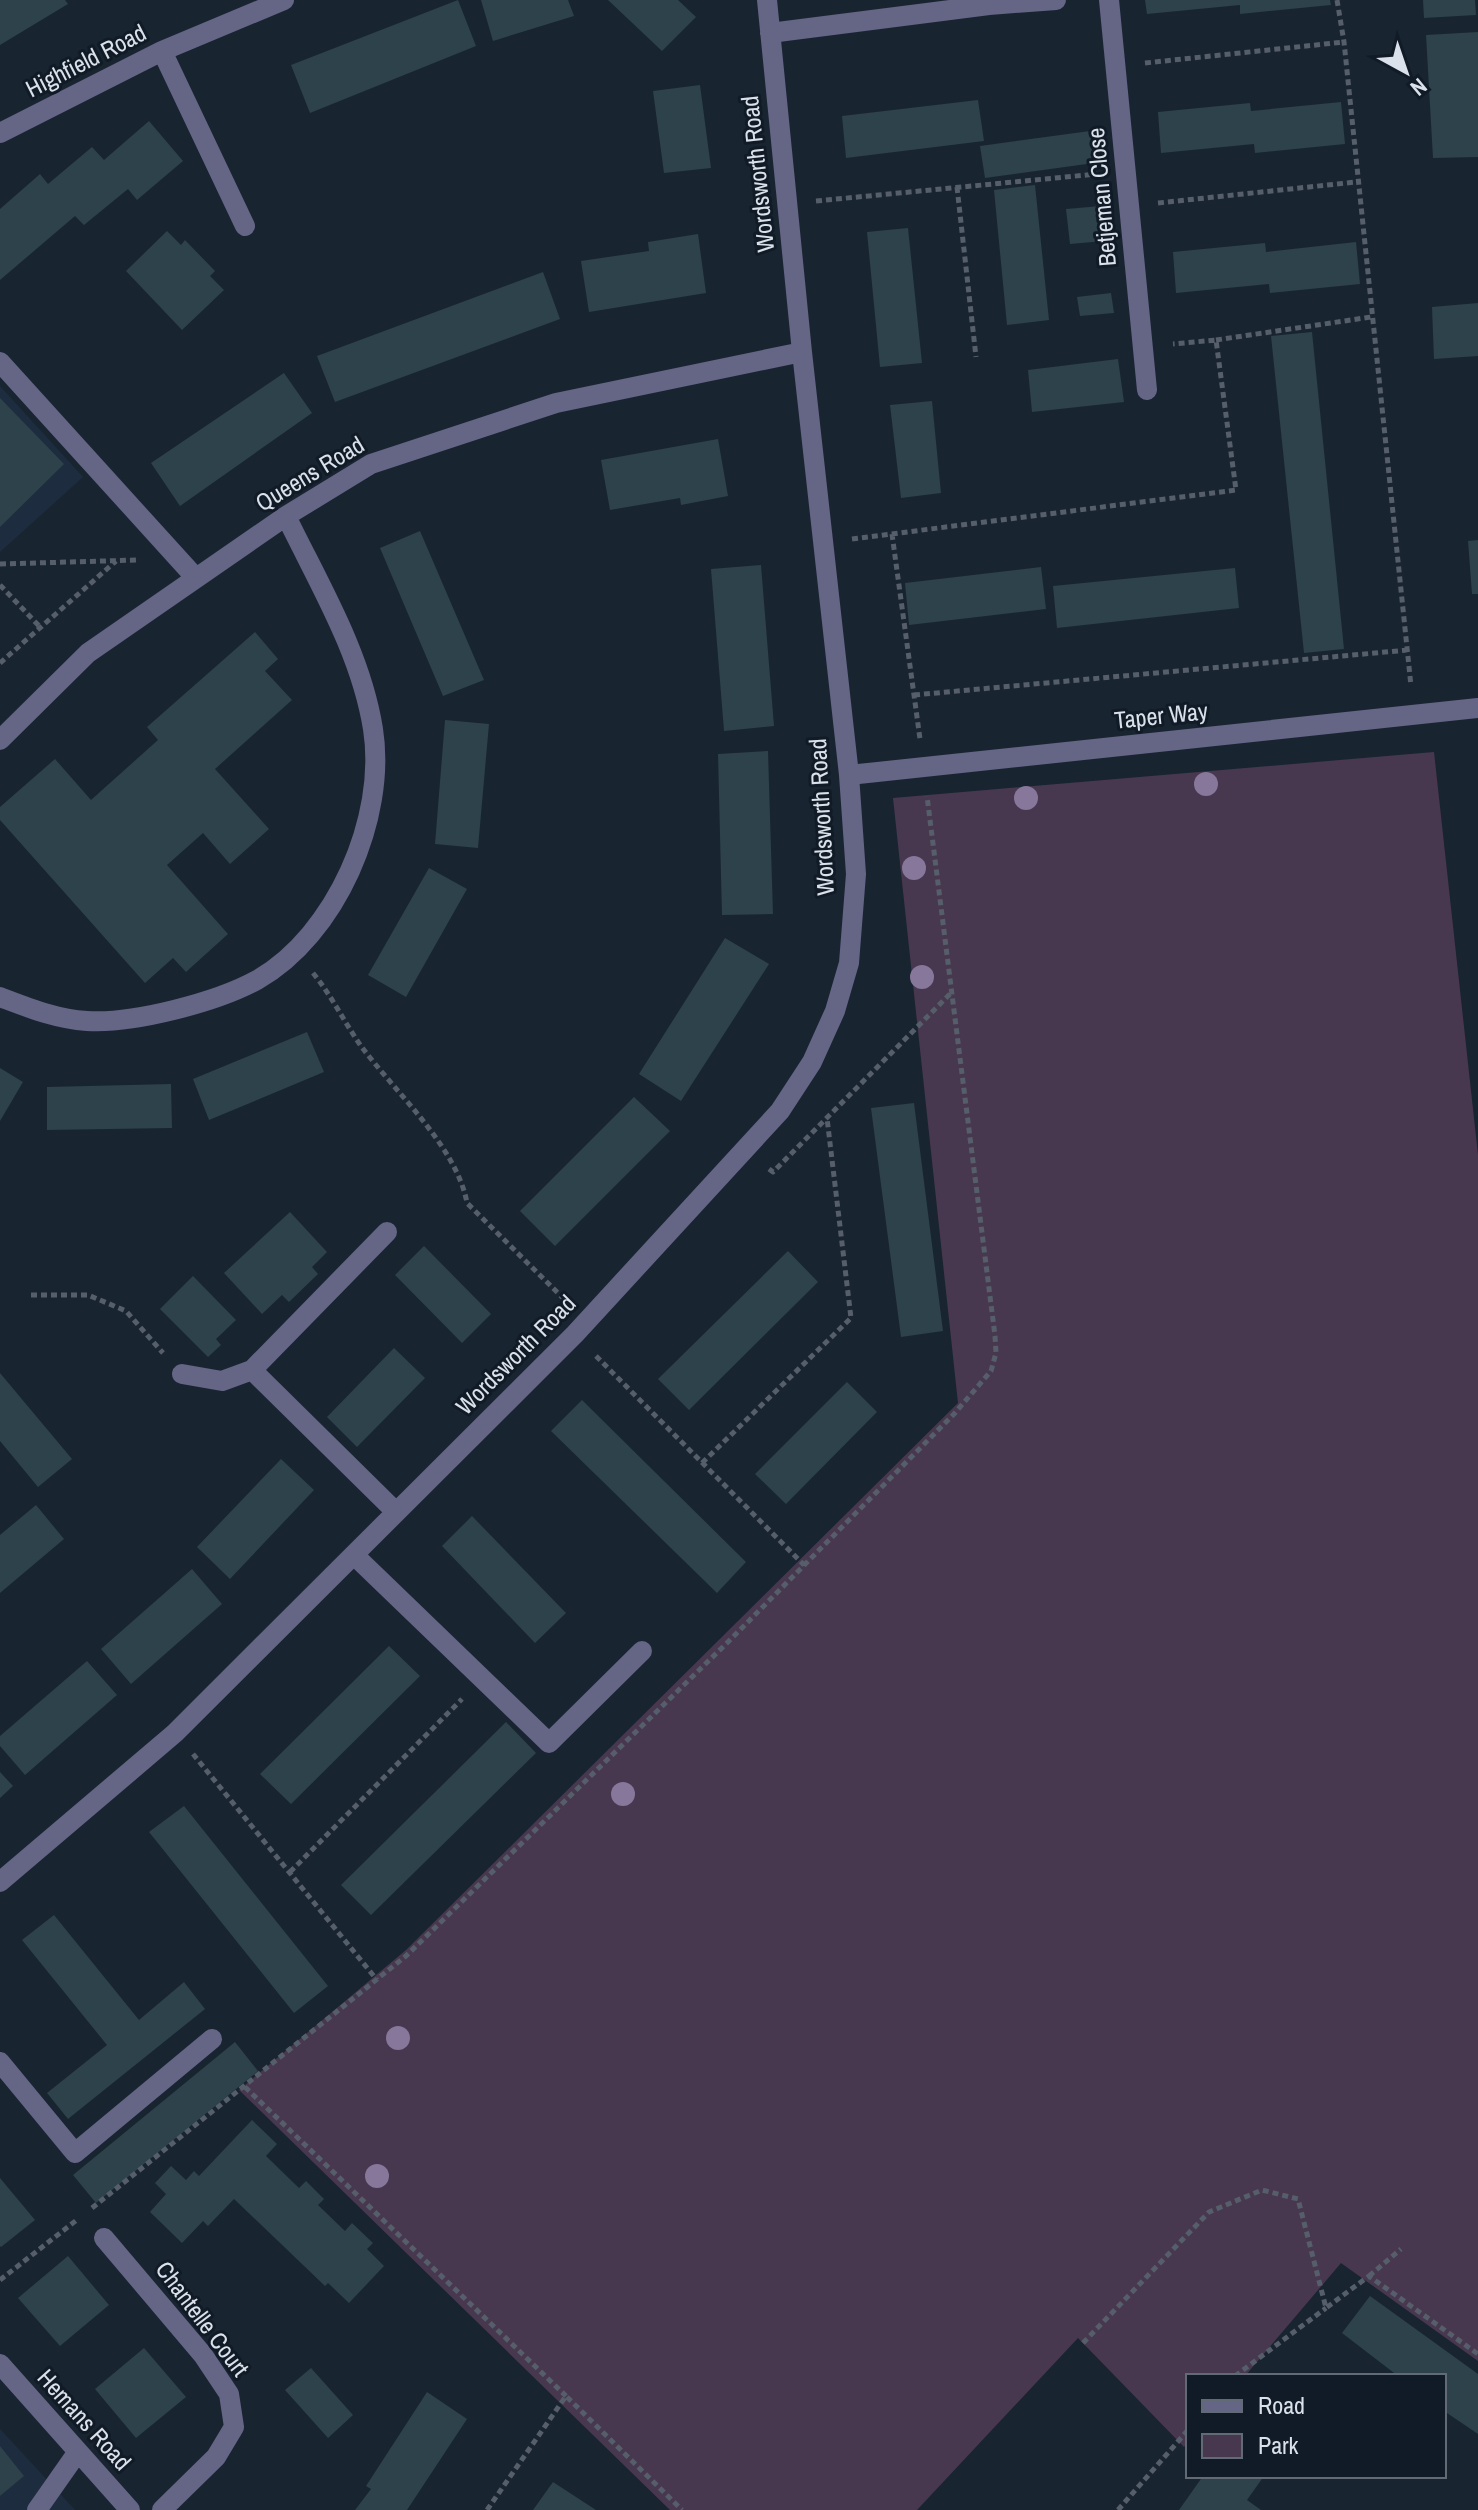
<svg xmlns="http://www.w3.org/2000/svg" width="1478" height="2510" font-family="'Archivo Narrow',sans-serif">
<rect width="100%" height="100%" fill="#192431"/>
<path fill="#1d2c3e" d="M0,386l83,91 -83,75z
M0,2429l75,81h-75z"/>
<path fill="#48384f" d="M1434,752l44,403v1206l-137,-98 -96,113h-57v66l-4,5 -106,-109 -161,172h-247l-431,-420 167,-140 552,-547 -65,-605z"/>
<path fill="#2d424a" d="M0,0h65l3,4 -68,41z
M458,0l18,46 -166,67 -19,-48z
M481,0h87l6,16 -81,25z
M608,0h70l18,17 -34,34z
M1145,0h185l1,5 -91,9v-9l-93,9z
M1423,0h52l1,15 -52,3z
M1478,32v125l-45,1 -7,-123z
M700,85l11,83 -47,5 -11,-82z
M978,100l6,41 -138,17 -4,-42z
M1341,102l4,42 -90,9 -1,-9 -93,9 -3,-41 92,-9 1,8z
M149,121l34,40 -46,39 -9,-11 -44,36 -9,-9 -75,64v-71l40,-35 8,10 44,-37 12,13z
M1090,131l4,32 -109,15 -5,-32z
M1035,185l14,135 -42,5 -13,-135z
M1101,206l3,35 -34,3 -4,-35z
M908,228l14,135 -42,4 -13,-135z
M167,231l14,14 4,-5 30,31 -5,5 14,14 -42,40 -56,-59z
M698,234l8,59 -117,19 -8,-51 68,-10 -1,-9z
M1356,242l4,42 -90,9 -1,-9 -93,9 -3,-41 92,-9 1,9z
M543,272l17,47 -225,83 -18,-46z
M1111,293l3,20 -34,3 -3,-19z
M1478,303v53l-44,3 -2,-52z
M1312,332l32,317 -40,4 -33,-317z
M1118,359l6,43 -92,10 -4,-42z
M284,373l28,40 -132,93 -29,-43z
M0,398l64,66 -64,63z
M932,401l9,92 -40,5 -11,-93z
M718,439l10,57 -47,9 -1,-7 -70,12 -9,-50z
M420,531l64,149 -41,16 -63,-148z
M1478,540v54h-6l-4,-53z
M761,565l13,161 -50,5 -13,-162z
M1041,567l5,42 -137,16 -4,-42z
M1235,568l4,40 -182,20 -4,-42z
M255,632l23,27 -13,12 27,29 -77,69 54,60 -39,35 -27,-31 -36,32 61,69 -42,38 -13,-14 -28,25 -145,-163v-13l55,-48 36,41 67,-60 -11,-13z
M445,720l44,4 -11,124 -43,-4z
M768,751l5,163 -51,1 -4,-161z
M429,868l38,21 -61,108 -38,-22z
M725,938l44,26 -88,137 -42,-27z
M307,1032l17,40 -115,48 -16,-41z
M0,1068l23,14 -23,39z
M171,1084l1,44 -125,2v-43z
M634,1097l36,34 -115,115 -35,-35z
M914,1103l29,228 -42,6 -30,-229z
M290,1212l37,40 -15,15 6,7 -29,28 -7,-7 -20,19 -38,-41z
M424,1246l67,68 -29,29 -67,-68z
M788,1251l30,31 -129,128 -31,-31z
M193,1276l43,44 -20,19 5,6 -13,12 -48,-48z
M394,1348l31,30 -68,69 -30,-30z
M0,1373l72,86 -34,28 -38,-46z
M847,1382l30,30 -91,92 -31,-30z
M582,1400l164,162 -29,31 -166,-162z
M281,1459l33,31 -84,89 -33,-32z
M36,1505l28,34 -64,54v-58z
M472,1516l94,97 -31,30 -93,-97z
M192,1569l30,35 -91,80 -30,-35z
M389,1646l31,30 -129,128 -31,-30z
M87,1661l30,34 -92,80 -25,-29v-10z
M506,1722l30,31 -165,162 -30,-30z
M0,1772l13,14 -13,12z
M184,1806l144,180 -34,27 -145,-181z
M54,1915l85,105 45,-38 21,27 -137,110 -21,-26 60,-48 -85,-105z
M235,2042l23,29 -162,132 -23,-28z
M252,2120l25,24 -11,12 33,32 7,-7 18,18 -6,6 27,26 7,-8 21,20 -6,6 17,17 -35,37 -21,-20 -3,3 -91,-87 -26,27 -5,-5 -21,22 -32,-31 16,-18 -11,-11 16,-17 15,14 8,-9 5,5z
M0,2178l35,42 -34,27 -1,-1z
M68,2256l41,49 -49,41 -42,-48z
M1370,2296l108,78v60l-34,-23v-35h-46l-56,-43z
M144,2348l42,49 -50,41 -41,-49z
M311,2368l42,47 -25,23 -43,-48z
M427,2392l40,27 -60,91h-52l16,-21 -5,-3z
M0,2446l24,30 -24,20z
M1203,2476h61l-17,24 14,10h-82z
M553,2482l43,28h-63z"/>
<g fill="none" stroke-linecap="round" stroke-linejoin="round">
<path stroke="#555e6a" stroke-width="5" stroke-dasharray="6 4" stroke-linecap="butt" d="M1337,0l7,42 67,644
M1145,63l199,-21
M957,187l19,170
M816,201l281,-27
M1158,203l198,-21
M1216,340l155,-23
M892,534l28,205
M852,539l384,-49 -20,-150 -43,4
M0,564l138,-4
M0,585l40,42
M0,663l116,-102
M914,695l494,-45
M313,973c19,23 31,49 48,73 34,46 96,101 106,157l99,98
M769,1169l4,3 178,-179
M31,1295h57l38,16 37,42
M596,1356l208,209
M702,1463l149,-145 -24,-200
M193,1754l184,226
M290,1872l172,-173
M245,2087l321,309
M92,2208l314,-252 324,-316 224,-226 37,-43 5,-18 -1,-17 -68,-540
M1369,2276l32,-27
M0,2280l78,-61
M1083,2343l126,-131 53,-22 36,9 28,109 43,-32 109,78
M1235,2376l91,-68
M487,2510l79,-114 116,114
M1118,2510l70,-80"/>
<path stroke="#656586" stroke-width="20" d="M1109,0l38,390
M770,33l219,-28 67,-5
M162,51l83,175
M0,133l162,-82 122,-51
M0,362l195,215
M0,740l88,-87 198,-137 85,-52 185,-61 246,-51
M849,775l629,-67
M0,997c29,11 56,22 87,24 46,3 130,-19 170,-41 79,-45 130,-162 116,-251 -12,-76 -54,-145 -87,-213
M252,1370l144,142
M182,1374l40,7 30,-11 135,-138
M354,1555l195,188 93,-92
M0,1882l175,-149 400,-399 205,-223 32,-49 23,-51 14,-48 7,-89 -7,-99 -47,-423 -35,-352
M0,2062l75,91 137,-114
M104,2238l99,117 26,39 5,33 -18,30 -54,53
M0,2364l130,146
M37,2510l40,-57"/>
</g>
<g fill="#87779b">
<circle cx="1206" cy="784" r="12"/>
<circle cx="1026" cy="798" r="12"/>
<circle cx="914" cy="868" r="12"/>
<circle cx="922" cy="977" r="12"/>
<circle cx="623" cy="1794" r="12"/>
<circle cx="398" cy="2038" r="12"/>
<circle cx="377" cy="2176" r="12"/>
</g>
<g text-anchor="middle" stroke-width="6" stroke-linejoin="round" paint-order="stroke">
<g font-size="24" fill="#dae1ea" stroke="#101b27">
<text transform="translate(86 61) rotate(-27)" y="8">Highfield Road</text>
<text transform="translate(758 174) rotate(-96)" y="8">Wordsworth Road</text>
<text transform="translate(1102 197) rotate(-95)" y="8">Betjeman Close</text>
<text transform="translate(310 474) rotate(-31)" y="8">Queens Road</text>
<text transform="translate(1161 716) rotate(-6)" y="8">Taper Way</text>
<text transform="translate(822 817) rotate(-93)" y="8">Wordsworth Road</text>
<text transform="translate(516 1355) rotate(-45)" y="8">Wordsworth Road</text>
<text transform="translate(202 2319) rotate(53)" y="8">Chantelle Court</text>
<text transform="translate(84 2420) rotate(48)" y="8">Hemans Road</text>
</g>
</g>
<rect x="1186" y="2374" width="260" height="104" fill="#101b27" stroke="#616a75" stroke-width="2"/>
<rect x="1202" y="2400" width="40" height="12" fill="#656586" stroke="#616a75" stroke-width="2"/>
<text x="1258" y="2414" font-size="24" fill="#dae1ea">Road</text>
<rect x="1202" y="2434" width="40" height="24" fill="#48384f" stroke="#616a75" stroke-width="2"/>
<text x="1258" y="2454" font-size="24" fill="#dae1ea">Park</text>
<g transform="translate(1406 72) rotate(140)" stroke="#101b27" stroke-width="6" paint-order="stroke">
<path d="M0-6L14 30L0 20L-14 30Z" fill="#dae1ea"/>
<text y="-12" font-size="22" font-weight="bold" text-anchor="middle" fill="#dae1ea">N</text>
</g>
</svg>
